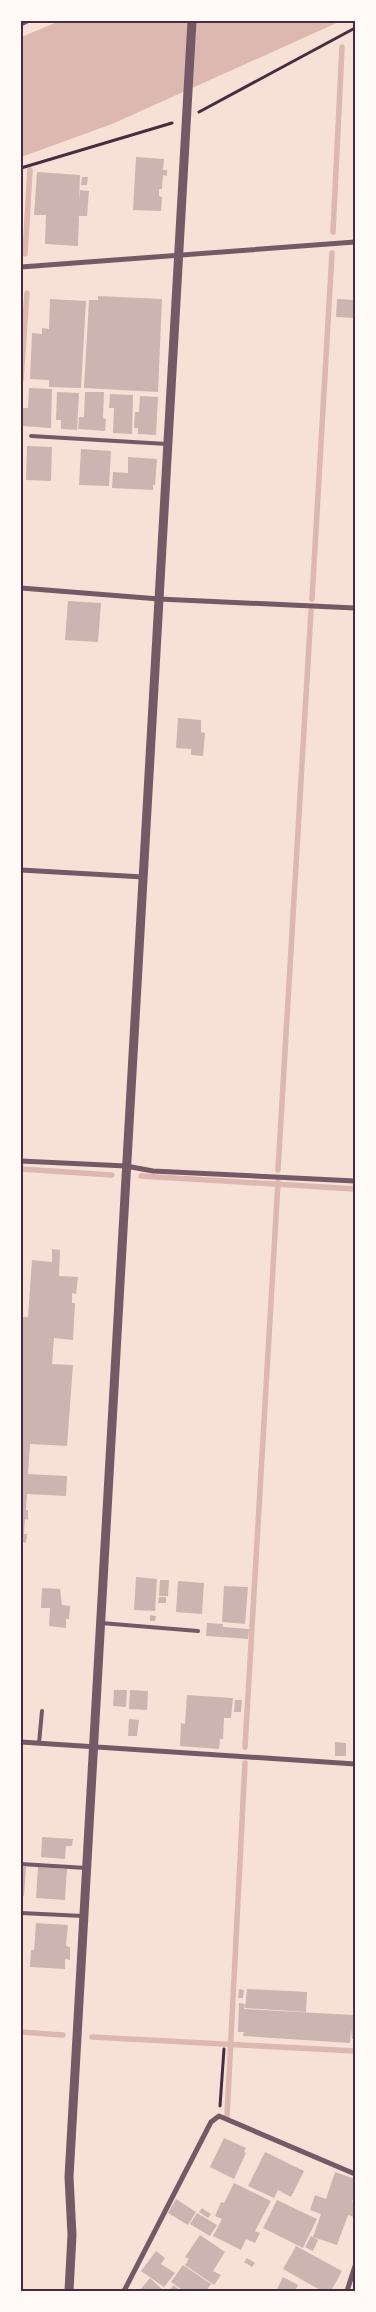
<svg xmlns="http://www.w3.org/2000/svg" width="376" height="2312" font-family="'Golos Text',sans-serif">
<rect width="100%" height="100%" fill="#f7e1d7"/>
<path fill="#dcb8b0" d="M60,21h281l-229,103 -91,33v-120z"/>
<g fill="none" stroke-linecap="round" stroke-linejoin="round">
<path stroke="#dcb8b0" stroke-width="5.5" d="M333,232l9,-185
M25,254l5,-84
M21,380l6,-87
M312,599l20,-346
M21,1169l91,6
M278,1170l33,-559
M141,1176l214,13
M245,1747l33,-565
M21,2032l42,3
M92,2037l263,14
M227,2116l18,-353"/>
</g>
<path fill="#ccb4b1" d="M136,157l28,2 -1,11h4v6l-4,-1 -1,14h-3v7l3,1 -1,14 -28,-1z
M37,172l43,3 -1,28 1,-13 9,1 -2,25h-9l1,1 -1,29 -33,-2 1,-29h-12z
M82,177h6l-1,8h-6z
M98,296l64,3 -4,93 -74,-4 5,-88h9z
M50,299l36,2 -5,87 -32,-1v-7l-19,-1 2,-46 10,1v-6l7,1z
M337,299l18,1v18l-19,-1z
M29,388l23,1 -1,39 -29,-2 1,-18h5z
M57,392l22,1 -2,37 -16,-1v-9h-5z
M85,392h19l-1,26 3,1 -1,12 -27,-2 1,-12h5z
M110,394l23,1 -1,39 -19,-1 1,-25h-5z
M140,396l18,1 -2,38 -18,-1v-6h-4l1,-16h4z
M27,446l25,1 -1,34 -25,-1z
M81,449l30,2 -2,35 -30,-1z
M128,457l29,2 -2,26h-2v5l-41,-2 1,-16 15,1z
M68,601l33,2 -3,39 -33,-2z
M178,718l23,2v12l4,1 -2,23 -12,-1v-6l-15,-1z
M52,1249l8,1 -1,26 19,1 -2,17 -4,-1v10h3l-2,37 -19,-2 -2,26 21,1 -6,81 -37,-2 -2,30 39,2 -1,20 -39,-2 -1,16h2v10l-3,-1 -1,15h3l-1,9 -3,-1 -2,10v-235h7l4,-57 20,2z
M136,1577l21,2 -2,32 -21,-1z
M160,1580h9l-1,16h-9z
M178,1581l26,2 -2,31 -26,-2z
M224,1586l24,1 -3,37 -23,-2z
M42,1588l18,1 2,16 8,1 -1,13h-3v9l-17,-2 1,-18h-9z
M159,1597h7v6h-8z
M150,1615l6,1 -1,5h-5z
M207,1623l16,1 -1,13 -16,-1z
M223,1627l26,2 -1,10 -26,-2z
M114,1690h13l-1,17 -13,-1z
M130,1690l18,1 -1,19 -18,-1z
M187,1695l46,3 -2,20h-7l-1,21h-3l-1,10 -39,-3 1,-23 4,1z
M235,1700h7l-1,12h-7z
M129,1719l10,1 -2,16h-9z
M335,1742l11,1v13h-11z
M42,1837l31,2 -1,7h-6l-1,13 -24,-2z
M21,1867h5l-2,29 -3,-1z
M38,1867l29,2 -2,31 -29,-2z
M36,1923l32,2 -2,21 4,1v13l-5,-1v10l-35,-2 1,-17h3z
M239,1989l5,1 -1,8h-5z
M247,1989l60,3 -1,20 -61,-4z
M239,2003l6,1 -1,5 108,6 3,1v23h-3l-1,-10 -1,14 -107,-7 1,-4h-6z
M224,2138l22,10 -2,4 2,1 -12,26 -24,-12z
M265,2152l39,19 -13,26 -13,-7 -4,8 -26,-12z
M335,2172l20,7v16l-3,7 3,1v11l-1,3 -6,-2 -11,30 -24,-8 8,-23 -11,-4 5,-15 11,4z
M234,2183l37,18 -16,30 5,2 -5,10 -9,-4 -5,11 -28,-14 9,-17 -7,-3 6,-14 3,1z
M176,2199l20,13 -8,13 -20,-12z
M277,2200l40,19 -14,29 -40,-20z
M202,2208l9,6 -3,4 -9,-6z
M197,2213l20,12 -7,11 -20,-12z
M200,2235l25,17 -12,19 8,4 -7,10 -29,-20 4,-6 -4,-2z
M311,2236l7,4 -5,11 -8,-4z
M296,2246l46,25 -11,20h-9l-39,-22z
M156,2251l9,7 -4,6 14,9 -11,14 -23,-16z
M247,2258l8,5 -3,4 -8,-5z
M183,2265l28,19 -5,7h-22l-13,-9z
M283,2277l15,8 -3,6h-19z
M150,2278l14,13h-25z
M173,2285l9,6h-12z"/>
<g fill="none" stroke-linecap="round" stroke-linejoin="round">
<path stroke="#4a2c40" stroke-width="3" d="M199,112l156,-84
M21,168l151,-45
M220,2106l4,-57"/>
<path stroke="#755966" stroke-width="4" d="M31,436l136,8
M101,1623l97,8
M39,1743l3,-32
M21,1864l65,4
M21,1913l62,3"/>
<path stroke="#755966" stroke-width="5" d="M21,24l6,-3
M21,267l334,-25
M21,588l138,11 196,9
M21,870l122,7
M21,1161l105,5 27,5 202,10
M21,1742l334,22
M124,2291l87,-169 8,-6 136,58
M347,2291l8,-25"/>
<path stroke="#755966" stroke-width="9" d="M69,2291l3,-56 -3,-58 123,-2156"/>
</g>
<rect width="376" height="2312" fill="none" stroke="#fffaf5" stroke-width="45"/>
<rect x="22" y="22" width="332" height="2268" fill="none" stroke="#4a2c40" stroke-width="2"/>
</svg>
